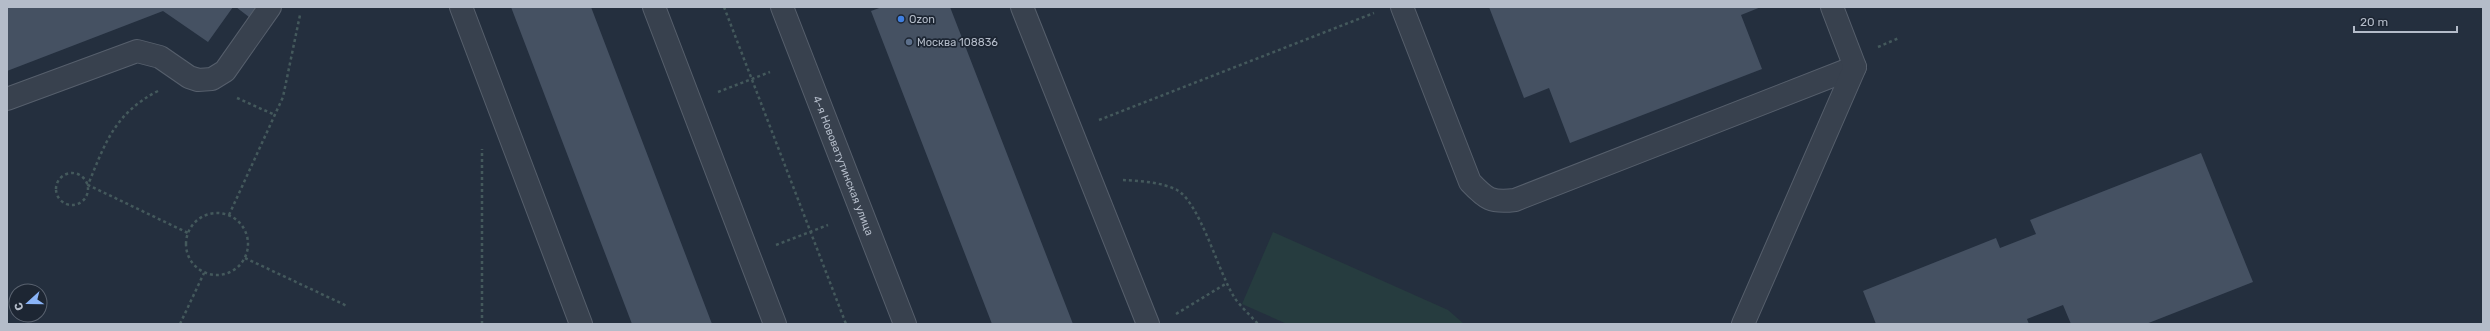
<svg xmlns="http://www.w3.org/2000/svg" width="2490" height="331" font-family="Rubik,sans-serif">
<rect width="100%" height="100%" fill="#242f3e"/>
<path fill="#263c3f" d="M1273,232l175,78 16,14h-177l-45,-20z"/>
<path fill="#455162" d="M7,7h226l-25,35 -45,-31 -156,60z
M236,7h20l-7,10z
M511,7h80l121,317h-80z
M882,7h68l123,317h-81l-121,-313z
M1489,7h272l-20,8 21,54 -192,74 -21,-55 -25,10z
M2201,153l52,129 -107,42h-75l-8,-19 -36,14 2,5h-153l-13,-33 133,-53 4,10 36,-14 -6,-14z"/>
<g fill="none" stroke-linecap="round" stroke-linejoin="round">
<g stroke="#565f6c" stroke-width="24">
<g id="minor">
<path d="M461,7l120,317"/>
<path d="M654,7l121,317"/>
<path id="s1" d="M782,7l123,317"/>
<path d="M1022,7l126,317"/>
<path d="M1402,7l68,175c16,17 21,21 45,18l340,-133"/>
<path d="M7,99l130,-48 23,6 29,20 9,3 14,-1 13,-8 45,-64"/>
<path d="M1743,324l112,-257 -23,-60"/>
</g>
</g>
<path stroke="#44595c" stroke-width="2.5" stroke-dasharray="3 3" stroke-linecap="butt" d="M724,7l122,317
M1878,47l21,-9
M158,91c-43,22 -53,52 -70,94l100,48
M718,92l52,-20
M237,98l38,17
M1099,120l275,-107
M56 189a16 16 0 1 1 32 0a16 16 0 1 1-32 0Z
M1123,180c17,1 38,2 54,10 23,13 41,81 57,107 6,9 16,18 24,27
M186 244a31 31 0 1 1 62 0a31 31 0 1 1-62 0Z
M229,215l54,-118 17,-82
M776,245l52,-20
M245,258l102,48
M1176,314l51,-31
M180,324l24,-51
M482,324v-175"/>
<use href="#minor" stroke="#38414e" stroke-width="22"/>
</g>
<circle fill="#3f7fe0" stroke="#1d2633" stroke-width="1.5" cx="901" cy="19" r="4"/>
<circle fill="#5c6f8a" stroke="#1d2633" stroke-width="1.5" cx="909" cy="42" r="4"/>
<g text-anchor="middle" stroke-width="3.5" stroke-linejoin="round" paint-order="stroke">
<g font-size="11" fill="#b4bcc9" stroke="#1d2633" text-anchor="start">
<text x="909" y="23">Ozon</text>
<text x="917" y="46">Москва 108836</text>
</g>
<g font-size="11" fill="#b4bcc9" stroke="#1d2633">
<text dy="4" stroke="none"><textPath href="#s1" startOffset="170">4-я Нововатутинская улица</textPath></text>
</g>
</g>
<rect width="2490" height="331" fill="none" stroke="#b4bcc9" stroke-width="16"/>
<g transform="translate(28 303) rotate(249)"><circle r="19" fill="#1d2633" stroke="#59626f"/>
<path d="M0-3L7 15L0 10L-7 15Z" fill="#8ab4f8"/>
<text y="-6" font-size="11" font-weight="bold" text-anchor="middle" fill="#b4bcc9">С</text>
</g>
<path d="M2354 26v6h103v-6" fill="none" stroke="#b4bcc9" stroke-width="2"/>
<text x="2360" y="26" font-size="12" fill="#b4bcc9" stroke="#1d2633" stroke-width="3" paint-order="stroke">20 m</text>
</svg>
